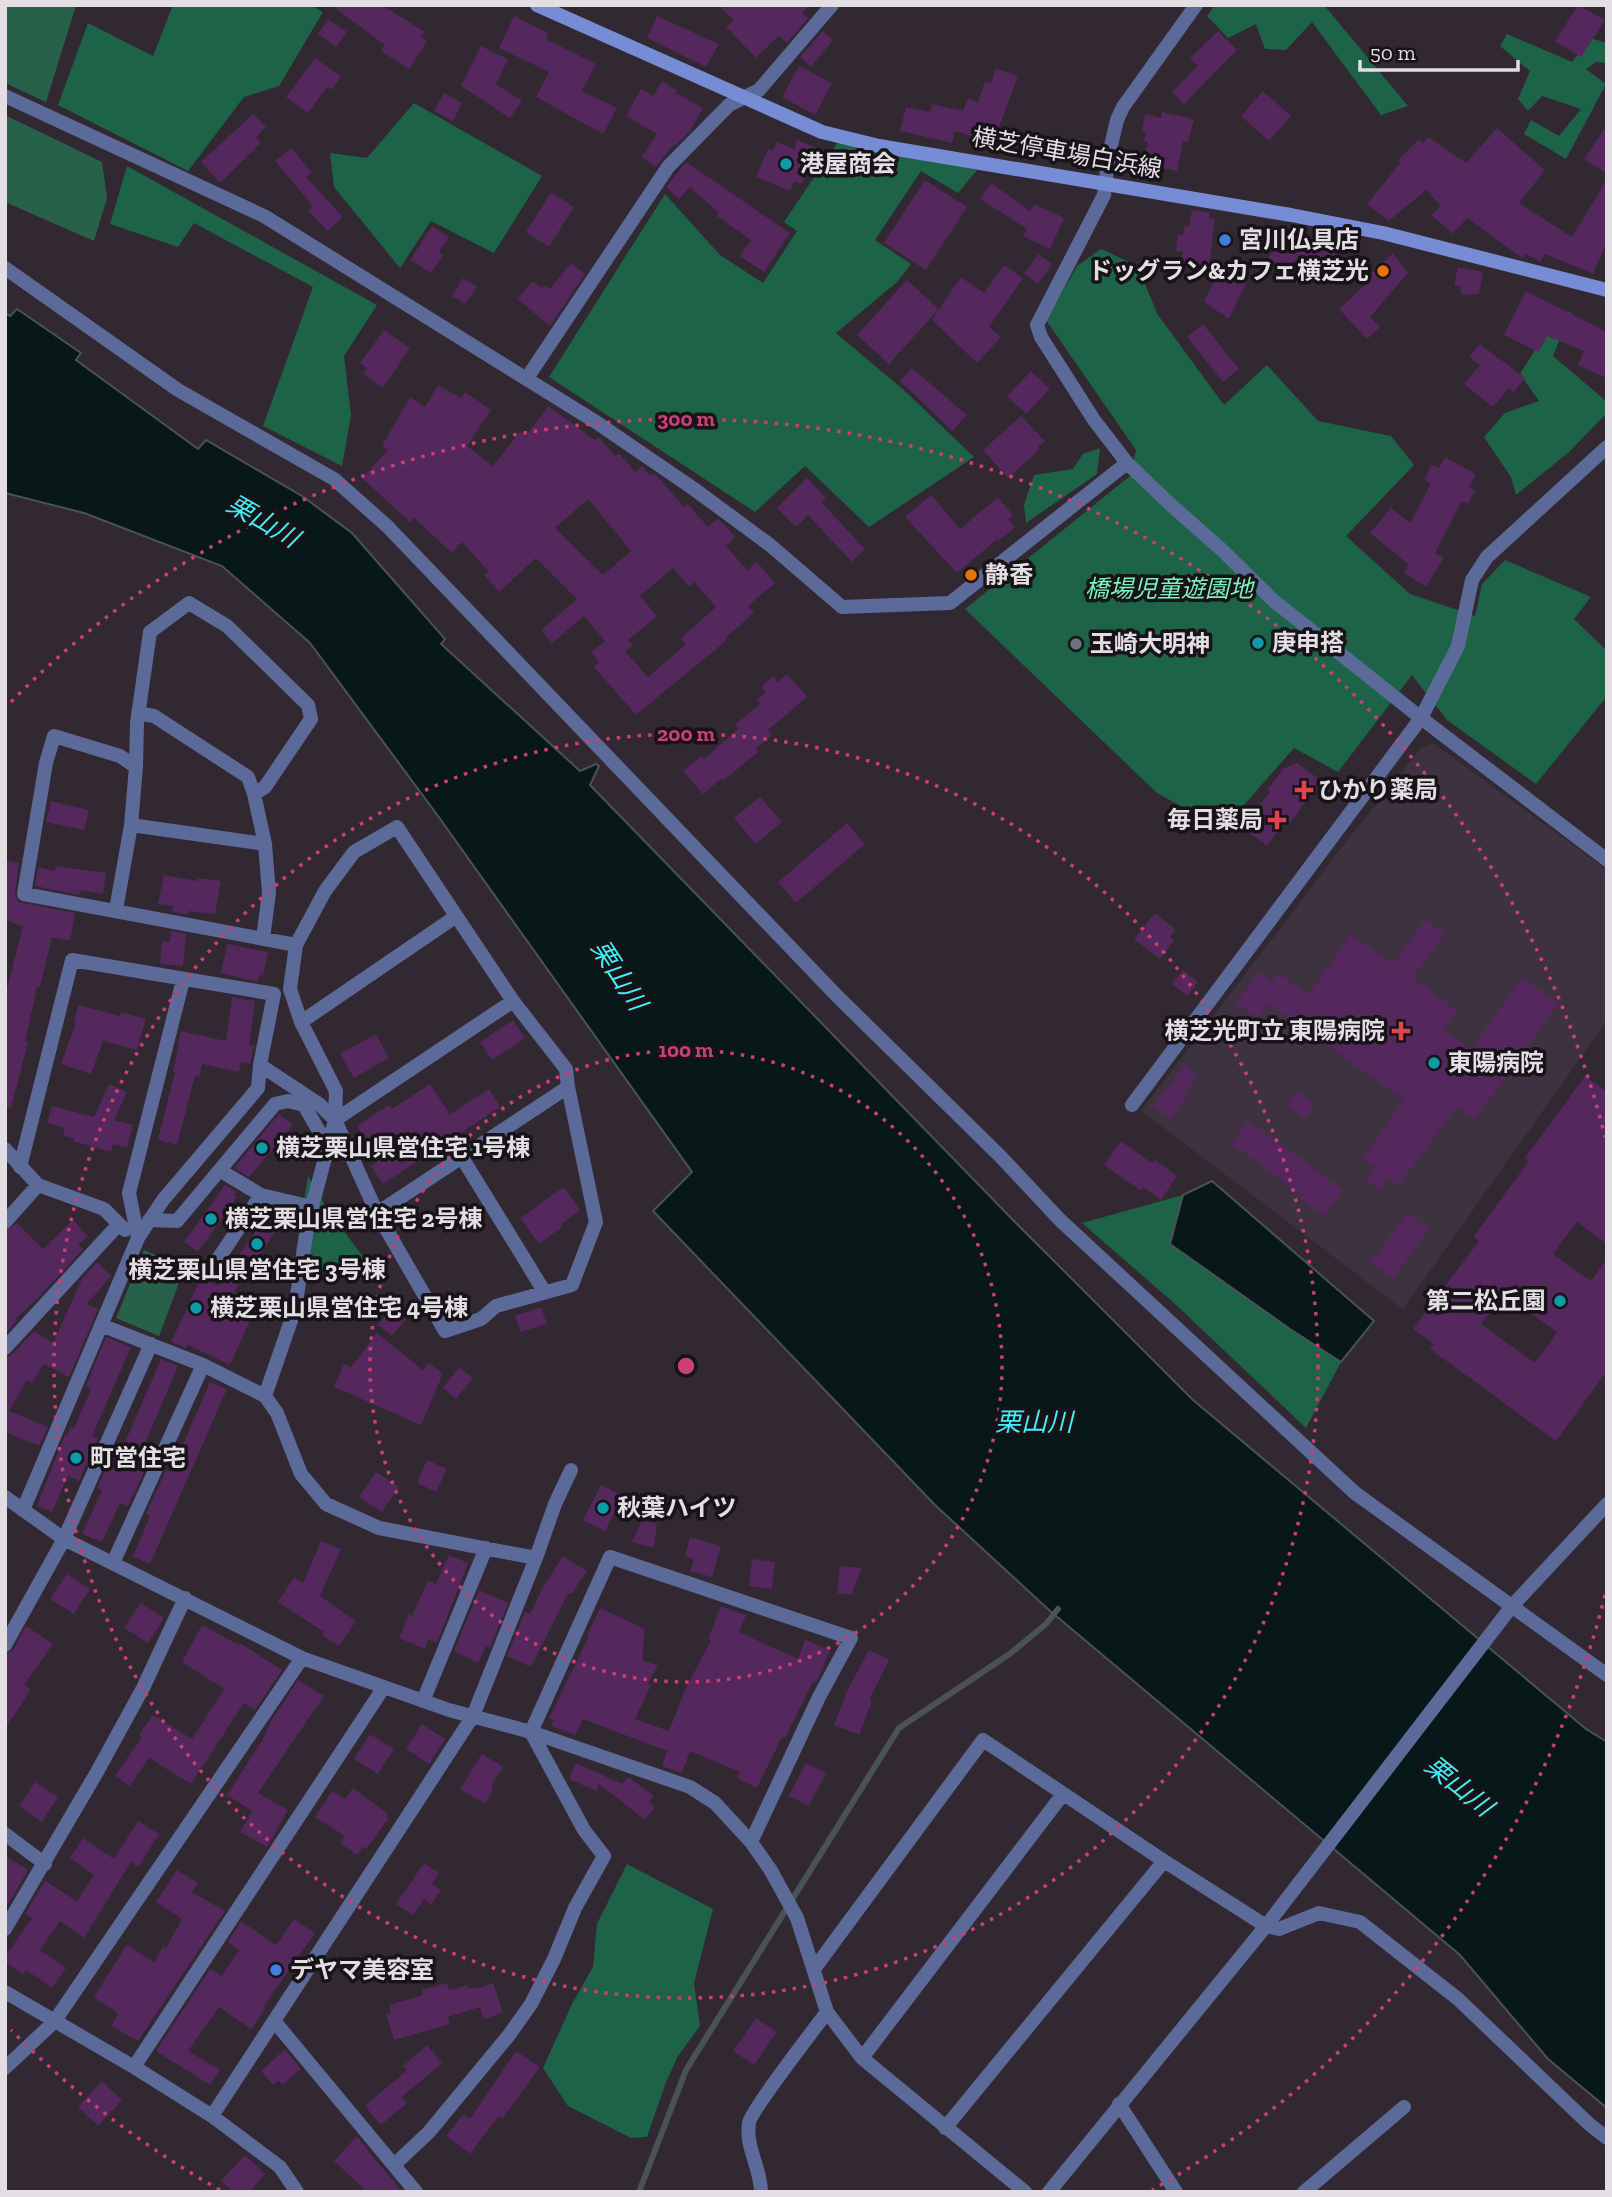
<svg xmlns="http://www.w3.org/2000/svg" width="1612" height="2197" font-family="'Zilla Slab','Noto Sans JP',serif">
<rect width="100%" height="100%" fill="#312832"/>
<path fill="#3f3240" d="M1433,743l174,127v150l-204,289 -262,-198 211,-277 69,-86z"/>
<path fill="#286149" d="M5,5h71l-30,97 -41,-19z
M5,115l97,47 5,36 -13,43 -89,-39z
M144,1250l41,17 -26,69 -43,-18z"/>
<path fill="#1d6348" d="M173,5h137l13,7 -44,74 -35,11 -56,74 -130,-66 30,-82 65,33z
M1215,5h109l84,101 -27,9 -69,-93 -26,28 -21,-1 -9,-25 -28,14 -21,-22z
M1507,34l65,28 18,-24 17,5v20l-11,-1 -10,7 20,15 -40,75 -42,-25 7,-14 28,16 22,-27 -39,-13 -14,15 -10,-12 12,-28 -30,-25z
M414,103l128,73 -48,77 -63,-32 -31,47 -66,-81 -4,-34 37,5z
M838,142l139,28 -19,23 -37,-22 -46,69 36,24 -14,18 -61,51 70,59 68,65 -105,70 -64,-61 -50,46 -206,-135 116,-183 55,61 43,28 34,-52 -13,-9z
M127,166l250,139 -33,51 7,59 -9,51 -79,-40 50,-139 -119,-64 -16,24 -68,-23z
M1101,249l26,12 17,21 14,33 66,90 43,-40 51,56 73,15 23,29 -68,71 64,58 65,22 7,-32 23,-24 86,37 -17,22 33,32v45l-71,88 -89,-64 -35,-45 -74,97 -44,-24 -58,66h-41l-38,-21 -192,-184 165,-133 6,-26 -90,-130 31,-54z
M1559,312h12l-18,44 54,46v11l-38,39 -53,43 -5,-18 -27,-40 21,-24 34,-12 -19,-27z
M1100,448l-3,26 -71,49 -2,-18 10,-30 39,-6 10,-15z
M308,1176l19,33 56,74 -67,-12 -20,-20z
M1183,1195l-13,49 120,85 51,33 -35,66 -132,-125 -92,-80z
M627,1864l86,45 -19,74 6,43 -22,30 -12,26 -19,55 -16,1 -63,-32 -25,-38 29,-64 21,-37 4,-43z"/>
<path fill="#081718" stroke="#4a5255" stroke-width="2" d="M17,309l64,44 -5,7 122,89 8,-9 96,56 50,37 93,106 -4,5 139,127 16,-7 3,2 -9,19 422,434 181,181 393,329 21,13v366l-59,-49 -88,-104 -411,-345 -114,-105 -282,-294 39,-39 -254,-356 -128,-173 -88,-77 -138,-53 -79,-20v-180l5,3z
M1212,1181l162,140 -33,41 -51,-33 -120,-85 13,-49z"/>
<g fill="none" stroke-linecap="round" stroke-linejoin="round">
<path stroke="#4a5255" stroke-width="6" d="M639,2192l47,-122 213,-342 112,-75 35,-29 12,-15"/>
</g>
<path fill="#54275d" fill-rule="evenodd" d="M331,5h51l43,27 -4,5 6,4 -18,28 -28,-18 4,-6z
M718,5h92l-8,8 6,5 -21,25 -8,-8 -23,23 -30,-31 8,-7z
M1578,5l27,15 -24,37 -26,-16z
M514,16l34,17 -2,6 50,25 -14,27 35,17 -14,26 -67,-37 13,-25 -50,-24z
M657,16l62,28 -13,23 -59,-29z
M328,19l19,13 -11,15 -18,-13z
M823,31l10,9 -22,27 -11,-10z
M1218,31l19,19 -53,54 -12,-12 26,-26 -8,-8z
M481,46l27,13 -12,25 26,17 -12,17 -49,-32z
M315,58l26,19 -10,13 -4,-3 -19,26 -22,-16z
M799,66l33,17 -17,32 -33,-18z
M996,68l22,8 -22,59 -4,-2 -3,9 -34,-11 -3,12 -52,-12 6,-24 24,5 2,-8 31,7 5,-13 10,4 7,-21 6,2z
M662,81l15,9 -1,3 27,15 -13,23 -14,14 -2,-1 -18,23 -15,-10 16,-23 -31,-18 15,-27 12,7z
M1263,91l28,25 -22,25 -28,-25z
M444,93l18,10 -9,18 -19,-10z
M1162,112l32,7 -6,23 -5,-1 -6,30 -34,-7 5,-22h-4l2,-10 -4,-1 3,-17 16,4z
M253,114l13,13 -10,10 5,6 -41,40 -19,-21z
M1607,125v49l-23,-15z
M1497,128l48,42 -26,33 53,34 35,-58v63l-14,32 -48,-20 -5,8 -13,-8 -5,4 -55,-40 -14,16 -22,-19 10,-9 -15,-16 -37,31 -22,-17 34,-42 -3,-2 21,-21 4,4 5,-6 38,26z
M797,140l20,8 -15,36 -8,-3 -4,10 -34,-14 12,-28 5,2 4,-9 17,7z
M292,148l20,25 -6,4 37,40 -15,14 -20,-20 5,-5 -38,-45z
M686,162l104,71 -26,39 -24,-16 11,-16 -34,-24 2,-3 -29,-26 -11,12 -13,-12z
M925,180l42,27 -41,63 -42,-27z
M991,183l39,28 4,-7 30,14 -14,31 -27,-13 4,-7 -47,-30z
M551,192l23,15 -25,40 -23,-15z
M1192,210l17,2v6l6,1 -6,47 -27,-3 1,-11 -7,-1 2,-16h5l2,-10 4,2z
M432,226l17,11 -10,15 4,3 -12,18 -21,-13z
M1283,233l24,12 13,-10 20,25 -20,16 -6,-6 -17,14 -11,-14 -19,-10z
M1393,253l15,20 -38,44 10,10 -13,12 -28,-30 27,-25 -2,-3z
M1038,254l14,10 -14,20 -14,-10z
M571,263l14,11 -35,52 -33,-27 16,-18 9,7 3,-3 5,4z
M1222,264l27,13 -20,42 -25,-17z
M1004,265l19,13 -34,49 12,10 -24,26 -45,-43 29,-43 23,16z
M1458,267l25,5 -4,22 -18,1v-9l-7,-1z
M463,278l14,9 -12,17 -13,-8z
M907,280l32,29 -50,55 -32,-29z
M1526,291l81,41v46l-29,-13 6,-14 -37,-15 -8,16 -35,-17z
M1203,324l36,45 -16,13 -36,-45z
M384,330l26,18 -27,40 -20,-14 4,-6 -7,-5z
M1480,344l45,34 -11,14 -5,-4 -16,19 -29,-23 16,-19 -11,-8z
M912,368l55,47 -15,16 -52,-50z
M1031,371l19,18 -24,25 -19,-18z
M438,385l23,13 4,-6 26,18 -24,36 26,20 27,-34 6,4 22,-30 47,34 4,-3 16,19 4,-3 16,19 7,-6 8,9 3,-2 4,3 27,31 4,-3 20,23 10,-8 3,2 14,16 -9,9 21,24 10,-8 18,21 -27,23 6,7 -29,25 2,2 -91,75 -42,-48 5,-5 -8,-10 14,-11 -21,-25 -32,27 -11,-13 36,-31 -41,-41 -37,34 -15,-17 4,-4 -26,-29 -10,11 -38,-35 -4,4 -48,-44 26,-28 -6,-4 28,-49 15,10zM588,499l43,52 -28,24 -48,-47zM673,568l16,19 5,-5 22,25 -35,31 5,6 -38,33 -23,-26 8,-6 -5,-5 29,-24 -17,-20z
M1021,416l24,25 -7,6 2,2 -32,29 -25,-28z
M1445,457l31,17 -7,13 6,3 -7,14 -6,-3 -27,52 9,5 -18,29 -22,-14 5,-8 -39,-32 21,-25 19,15 21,-40 -7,-3 7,-15 8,3z
M807,478l19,20 -5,4 44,47 -13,13 -44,-47 -12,12 -19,-19z
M931,495l29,34 38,-32 15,18 -5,5 7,7 -16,14 -2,-2 -40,34 -52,-56z
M787,674l20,23 -39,33 4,5 -16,14 2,3 -35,29 -2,-2 -18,15 -20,-23 18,-15 3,3 34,-30 -3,-4 25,-21 -3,-4 9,-8 -5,-5 12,-11 5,6z
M1297,763l22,16 -21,34 -10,12 -4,-2 -17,23 -25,-19 28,-35 -3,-2 17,-22z
M760,797l22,25 -26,22 -22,-26z
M51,801l38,9 -5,20 -38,-8z
M847,823l18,21 -69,59 -18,-21z
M5,860l14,3 -4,29 3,10 57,11 -5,28 -18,-4 -12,50h-3l-12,55h3l-17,66h-6v-112l18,-70 -18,-6z
M56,866l50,7 -3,21 -23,-4 -1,5 -44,-9 3,-19 17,4z
M164,875l33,6 1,-3 23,3 -6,33 -27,-3v4l-16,-3 1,-6 -15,-2z
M1155,913l21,17 -6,7 4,4 -14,18 -26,-20z
M1425,919l20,14 -32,45 45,33 -14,19 27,19 51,-72 37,26 -84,117 -19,-13 -57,79 -10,-8 -9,12 -14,-11 8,-11 -12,-9 42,-59 -135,-96 -11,15 -22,-16 22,-31 14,10 6,-9 30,22 43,-61 42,30z
M171,931l15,3 -3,32 -23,-2 2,-23 8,1z
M227,944l41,8 -5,24 -4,-1 -1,7 -37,-9z
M1183,970l15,12 -11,14 -15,-12z
M232,997l23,4 -6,44 5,1 -4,18 -9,-2 -2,10 -37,-8 -3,13 -4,-1 -18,69 -19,-5 17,-68h-2l8,-41 45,10z
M78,1005l42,11 1,-4 25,7 -9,31 -34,-9 -12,33 -30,-10 15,-42 -2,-1z
M513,1020l12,18 -33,22 -12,-18z
M376,1034l13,24 -35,20 -14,-24z
M1184,1066l13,10 -14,21 3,2 -15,20 -18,-13z
M1585,1076l22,16v152l-30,-22 -24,32 38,27 16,-22v112l-51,70 -126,-92 4,-5 -21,-15 66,-88 -6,-4 56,-76 -4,-3zM1504,1294l53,38 -22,31 -54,-39z
M109,1084l18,8 -13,28 19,5 -6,23 -14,-4 -2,8 -38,-11 1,-3 -11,-2 2,-8 -18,-5 5,-17 42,11z
M430,1084l20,30 39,-25 11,18 -117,77 -12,-18 8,-5 -22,-35 32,-21 3,4z
M1297,1091l18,14 -10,14 -18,-14z
M279,1114l14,11 -44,52 -15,-9z
M1248,1120l95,70 -19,26 -24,-17 3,-4 -72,-51z
M1121,1141l31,22 3,-3 22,16 -16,24 -18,-13 -2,4 -37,-26z
M225,1185l12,7 -3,3 3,2 -39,55 -14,-10z
M564,1187l16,23 -19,14 1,3 -23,17 -19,-26z
M270,1211l13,10 -49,71 24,11 -28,62 -42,-20 -2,3 -15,-6 30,-64 16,8z
M1407,1213l22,16 -36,50 -23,-16z
M73,1220l15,16 -10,9 5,4 -46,50 -22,20 2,1 -12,14v-103l12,-8 26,26z
M97,1262l14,14 -24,28 11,5 -29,68 -25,-13 -12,19 -5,-3 -18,31 39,16 -9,19 -34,-14v-75l7,-2 22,-24 19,12 29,-64z
M394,1305l14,11 -16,20 -14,-11z
M541,1307l6,17 -27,8 -5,-16z
M377,1333l46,37 6,-7 14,11 -22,51 -87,-38 10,-23 7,3z
M106,1337l25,10 -39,89 6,2 -19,43 -11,-5 -16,36 -15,-6 28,-71h2l4,-8 3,1 17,-39 -5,-3z
M161,1359l17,7 -40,94 10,3 -20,43 -8,-3 -18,39 -20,-8 20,-44 -5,-2 19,-42 6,3z
M459,1367l14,11 -17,21 -13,-11z
M210,1382l17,7 -77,175 -17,-7 17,-41 -4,-2 20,-44 5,2z
M427,1460l20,9 -11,23 -19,-9z
M376,1472l23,15 -17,25 -23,-15z
M601,1485l22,11 -18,35 -22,-11z
M642,1521l15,2 -3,25 -22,-6z
M690,1537l31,9 -9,31 -22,-6 4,-12 -9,-3z
M321,1541l20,8 -21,47 36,25 -17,25 -17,-11 2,-3 -46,-30 16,-25 9,6z
M449,1555l19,8 -31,80 -9,-4 -3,10 -26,-11 10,-24 3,2 16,-35 8,3z
M563,1556l24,15 -15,22h-4l-37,74 -24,-11 18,-44 5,2 13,-27z
M752,1559l23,3 -3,27 -23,-3z
M840,1566l22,2 -11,27 -14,-2z
M67,1574l23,15 -16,25 -24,-15z
M479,1590l29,13 -18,45 -4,-2 -8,17 -24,-12z
M141,1603l23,15 -16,25 -24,-15z
M721,1606l25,9 -7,17 59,27 7,-19 25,10 -11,27 -4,6 -2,-1 -28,56 -3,-1 -25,51 -20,-10 3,-6 -50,-21 -8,22 -20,-7 5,-15 -84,-32 -8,16 -24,-9 3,-6 -5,-2 40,-82 -2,-1 13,-27 45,21 -3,32 16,4 -10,19 3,1 -16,34 34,12 16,-41 26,-50 -3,-1z
M202,1625l37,20 1,-2 42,27 -27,40 -11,-7 -53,81 -42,-26 -19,28 -15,-10 27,-39 -3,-2 14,-20 39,24 32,-50 -42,-27z
M26,1626l27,18 -29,41 7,4 -26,40v-74l8,-5z
M869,1650l20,10 -20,40 3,1 -13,34 -25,-10 13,-34z
M298,1680l26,16 -66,97 30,17 -21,37 -27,-15 12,-21 -25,-16 36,-56 8,-18z
M422,1724l23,15 -16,25 -23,-15z
M370,1734l24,15 -16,25 -24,-15z
M482,1754l21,13 -12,19 3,2 -9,16 -25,-15z
M576,1763l46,21 6,-7 26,19 -5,6 6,5 -10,13 -46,-36 -3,7 -27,-12z
M806,1763l20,10 -17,33 -20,-10z
M35,1782l23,15 -16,25 -23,-16z
M353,1788l35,26 -2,3 3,1 -23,31 -3,-2 -6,8 -17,-12 5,-7 -30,-19 17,-26 13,8z
M138,1821l21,13 -21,33 -7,-5 -47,76 -24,-17 -20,29 26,18 -14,20 -26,-18 -3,4 -18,-12v-5l27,-39 -7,-4 20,-33 32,20 17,-26 -24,-17 13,-20 31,21z
M5,1856l23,14 -19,33 -4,-2z
M424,1863l15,10 -7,11 9,6 -10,15 -7,-6 -11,16 -17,-11z
M177,1870l21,13 -6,9 33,19 -87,130 -27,-15 7,-12 -24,-17 33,-53 27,19 9,-17 3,2 16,-29 -26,-17z
M294,1919l21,14 -52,74 2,2 -14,20 -32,-22 -31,44 32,19 -10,15 -54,-34 54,-82 12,7 17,-26 -11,-8 13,-21 35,24z
M447,1983l2,7 19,-5 1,4 8,-2v2l16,-6 10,30 -19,6 -4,-12 -32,10 2,7 -56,16 -8,-26 5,-1 -2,-8 34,-10 -1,-5z
M756,2018l21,14 -23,33 -21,-14z
M427,2045l15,18 -40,34 5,6 -26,22 -16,-19 42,-36 -4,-4z
M285,2049l16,20 -19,16 -4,-5 -5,5 -12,-14z
M516,2051l24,16 -37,51 -4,-2 -29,38 -24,-18 17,-22 7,5z
M102,2081l20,19 -24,26 -20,-19z
M357,2136l17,22 29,34h-36l-33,-31z
M245,2155l20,19 -16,18h-16l-12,-11z"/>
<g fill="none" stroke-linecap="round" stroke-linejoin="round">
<path stroke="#5b6a98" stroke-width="14" d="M1196,5l-73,102 -6,13 -8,34 -5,41 -67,130 4,12 53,83 33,43 44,42 51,45 52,51 147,117 186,142
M5,96l259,120 332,206 98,67 76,56 72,62 108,-4 177,-140
M5,268l173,122 156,89 53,47 450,470 164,161 59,63 295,273 252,182
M529,380v-5l139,-208 61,-62 30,-15 73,-85
M138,713l16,3 94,61 6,17
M136,767l1,-44 13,-91 39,-29 38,23 81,79 3,14 -46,68 -11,7 11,50
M131,825l134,19 4,49 -6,45
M397,827l116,174 53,68 2,18 28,135 -24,63 -76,21 -15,13 -36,12 -68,-118 -42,-93 1,-29 -35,-69 -11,-33 6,-44 29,-54 29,-39z
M116,910l15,-85 5,-58 -16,-11 -66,-20 -8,27 -22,131 272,51
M301,1022l154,-105
M260,1065l59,39 16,16
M5,1149l33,36 66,24 21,21
M461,1156l83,135
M20,1167l52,-207 202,34 -14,71 -2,23 -95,112 -25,38 -115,272
M221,1171l40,24 51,12
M377,1213l191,-126
M149,1220l28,1 98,-117 13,-3 16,4 24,42
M5,1222l33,-37
M138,1238l-9,-45 54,-213
M210,1271l51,-76
M101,1325l102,40 62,31 12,17 24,61 25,30 53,24 157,30 19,-54 16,-34
M5,1348l113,-123
M265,1396l30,-87 13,-87 27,-102 178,-119
M5,1497l59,42 238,119 147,52 82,22 159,55 25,16 36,39 19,27 27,49 30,94 35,46 163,134
M113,1563l90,-198
M5,1645l59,-106 87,-195
M423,1701l63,-153
M5,1834l40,30
M5,1929l92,-157 46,-84 42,-90
M814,1969l169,-229 181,121 102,65 13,3 40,-16 41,9 98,77 131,125 18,14
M5,1992l129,75 78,49 68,51 17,25
M275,2022l141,170
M862,2058l201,-264
M134,2067l250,-380
M5,2068l49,-46 248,-364
M1119,2104l57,88
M212,2116l261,-400 63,-158
M945,2128l219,-267
M394,2165l35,-33 80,-97 22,-31 23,-45 21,-51 29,-52 -20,-26 -53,-98 79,-175 241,81 -32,59 -68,145
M761,2192c0,-24 -16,-45 -12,-69 1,-11 66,-95 78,-111
M1304,2192l100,-85"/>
<path stroke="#5b6a98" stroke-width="14" d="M1132,1105l289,-387 37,-72 14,-66 15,-23 120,-110
M1049,2192l217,-266 246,-320 95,-102"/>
<path stroke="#768dd5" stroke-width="14" d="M537,5l285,127 57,14 412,69 92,18 224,57"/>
</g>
<g fill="none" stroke="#c93f76" stroke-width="3.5" stroke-dasharray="3.5 7">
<circle cx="686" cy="1366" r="316"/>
<circle cx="686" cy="1366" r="632"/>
<path d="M1605 1595A947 947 0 0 1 1152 2190M220 2190A947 947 0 0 1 11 2030M11 702A947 947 0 0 1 1605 1137"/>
</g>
<g fill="#0f9aa8" stroke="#171317" stroke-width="2.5">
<circle cx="786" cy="164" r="7"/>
<circle cx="1258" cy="643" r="7"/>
<circle cx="1434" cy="1063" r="7"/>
<circle cx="262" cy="1148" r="7"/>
<circle cx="211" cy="1219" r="7"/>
<circle cx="257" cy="1244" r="7"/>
<circle cx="1560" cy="1301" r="7"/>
<circle cx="196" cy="1308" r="7"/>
<circle cx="76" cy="1458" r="7"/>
<circle cx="603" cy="1508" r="7"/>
</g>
<g fill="#3f7fe0" stroke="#171317" stroke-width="2.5">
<circle cx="1225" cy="240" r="7"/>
<circle cx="276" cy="1970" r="7"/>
</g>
<g fill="#e8710a" stroke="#171317" stroke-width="2.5">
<circle cx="1383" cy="271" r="7"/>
<circle cx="971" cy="575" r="7"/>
</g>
<circle fill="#6b7280" stroke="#171317" stroke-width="2.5" cx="1076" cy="644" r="7"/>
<g fill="#e0444e" stroke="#171317" stroke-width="2.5">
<path d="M1300.5 779.5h7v7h7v7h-7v7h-7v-7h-7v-7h7z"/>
<path d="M1273.5 809.5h7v7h7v7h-7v7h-7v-7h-7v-7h7z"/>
<path d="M1397.5 1020.5h7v7h7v7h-7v7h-7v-7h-7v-7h7z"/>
</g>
<g text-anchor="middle" stroke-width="7" stroke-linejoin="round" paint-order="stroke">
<g font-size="24" fill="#e3dde4" stroke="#171317">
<text transform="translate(1067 153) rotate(10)" y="8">横芝停車場白浜線</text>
</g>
<g font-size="24" font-weight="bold" fill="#e3dde4" stroke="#171317" text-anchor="start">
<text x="800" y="172">港屋商会</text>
<text x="1239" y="248">宮川仏具店</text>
<text x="1369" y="279" text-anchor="end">ドッグラン&amp;カフェ横芝光</text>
<text x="985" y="583">静香</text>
<text x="1272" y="651">庚申搭</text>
<text x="1090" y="652">玉崎大明神</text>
<text x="1318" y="798">ひかり薬局</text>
<text x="1263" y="828" text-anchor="end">毎日薬局</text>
<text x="1385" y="1039" text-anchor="end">横芝光町立 東陽病院</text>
<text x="1448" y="1071">東陽病院</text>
<text x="276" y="1156">横芝栗山県営住宅 1号棟</text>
<text x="225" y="1227">横芝栗山県営住宅 2号棟</text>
<text x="257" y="1278" text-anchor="middle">横芝栗山県営住宅 3号棟</text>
<text x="1546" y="1309" text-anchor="end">第二松丘園</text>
<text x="210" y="1316">横芝栗山県営住宅 4号棟</text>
<text x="90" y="1466">町営住宅</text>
<text x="617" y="1516">秋葉ハイツ</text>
<text x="290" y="1978">デヤマ美容室</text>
</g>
<g font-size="24" font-style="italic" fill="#7af3bf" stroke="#171317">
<text x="1169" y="597">橋場児童遊園地</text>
</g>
<g font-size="26" font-style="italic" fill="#42edf5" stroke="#171317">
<text transform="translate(263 521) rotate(30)" y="9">栗山川</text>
<text transform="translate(619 975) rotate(57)" y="9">栗山川</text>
<text x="1034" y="1431">栗山川</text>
<text transform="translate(1459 1786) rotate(39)" y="9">栗山川</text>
</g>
</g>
<circle cx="686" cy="1366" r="10" fill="#c93f76" stroke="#171317" stroke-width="3.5"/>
<g font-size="21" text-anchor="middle" font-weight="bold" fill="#c93f76" stroke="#171317" stroke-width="7" stroke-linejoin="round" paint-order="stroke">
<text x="686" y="426">300 m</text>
<text x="686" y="741">200 m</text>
<text x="686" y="1057">100 m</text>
</g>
<rect width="1612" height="2197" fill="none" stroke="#e3dde4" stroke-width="14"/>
<path d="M1360 60v10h158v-10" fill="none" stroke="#e3dde4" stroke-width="3.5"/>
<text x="1370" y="60" font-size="21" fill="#e3dde4" stroke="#171317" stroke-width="5" paint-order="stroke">50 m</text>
</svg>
